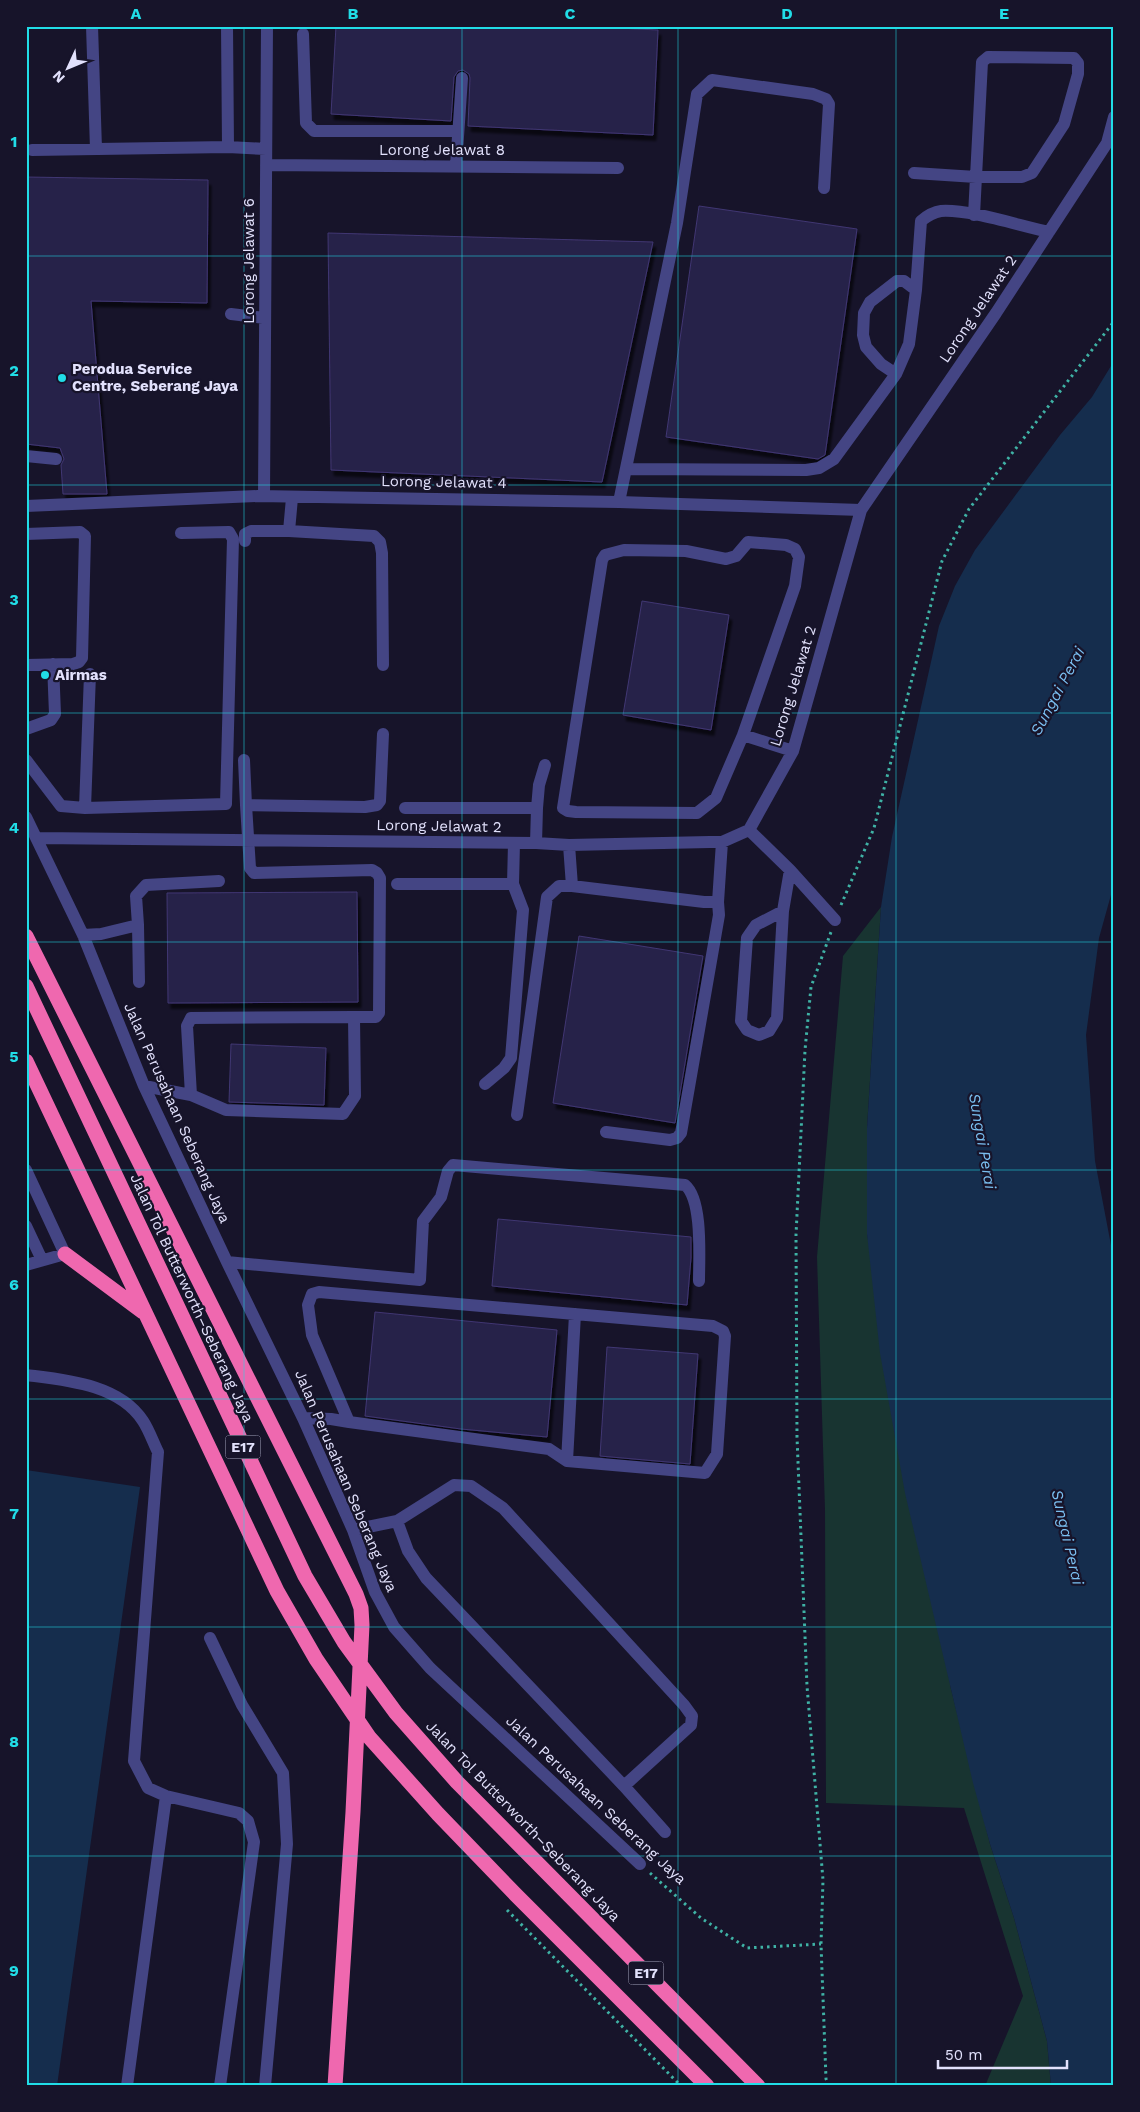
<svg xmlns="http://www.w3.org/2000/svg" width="1140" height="2112" font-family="'Work Sans',sans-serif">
<defs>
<filter id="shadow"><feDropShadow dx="3" dy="5.5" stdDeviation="1" flood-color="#0009"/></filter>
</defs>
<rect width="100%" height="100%" fill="#17142a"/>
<path fill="#183431" d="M881,907l-14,221v106l84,455 39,155 24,74 33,123 4,45h-66l38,-90 -59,-188 -138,-5 -1,-294 -8,-252 26,-301z"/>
<path fill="#152d4d" d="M1114,361v523l-15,54 -13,97 9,126 19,100v825h-63l-4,-45 -33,-123 -24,-74 -17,-61 -68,-290 -25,-140 -13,-119v-106l14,-221 11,-70 47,-211 16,-40 20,-36 85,-115 32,-38z
M26,1470l114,17 -83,599h-31z"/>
<path fill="#282249" stroke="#403773" filter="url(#shadow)" d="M336,26h241l81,4 -5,105 -185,-9 2,-48 -1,-4 -6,-4 -5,1 -4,6 -3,44 -120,-7z
M26,177l182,3 -1,123 -116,-2 16,193h-44l-2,-29 3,-6 -4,-11 -34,-4z
M699,206l158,23 -32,226 -7,4 -152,-22z
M328,233l325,9 -51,240 -271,-12z
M642,601l87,14 -18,115 -88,-15z
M357,892l1,110 -190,1 -1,-110z
M579,936l124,20 -28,167 -122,-20z
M231,1044l95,4 -2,57 -95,-3z
M498,1219l193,18v21l-4,47 -195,-19z
M375,1312l182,18 -10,107 -86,-8 -96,-13z
M607,1347l91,7 -8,110 -90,-8z"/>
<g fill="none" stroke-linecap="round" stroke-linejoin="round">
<path stroke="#3fb2a5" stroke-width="3" stroke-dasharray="2.5 4" stroke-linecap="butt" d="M841,905l33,-77 68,-267 27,-52 143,-185 2,-6
M650,1873l51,45 46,30 74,-4
M507,1910l174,176
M829,2086l-3,-7 -5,-135 2,-64 -16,-194 -10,-249 -1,-202 9,-185 6,-63 20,-55"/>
<path stroke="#444584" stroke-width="12" d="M92,26l4,123
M227,26l1,121
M303,34l3,89 8,8h144
M32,150l196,-3 38,2
M266,165l352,3
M456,166l6,-88
M914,173l62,4h46l10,-4 32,-49 14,-50v-11l-4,-5 -86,-1 -6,5c-3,51 -5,102 -8,153
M916,290l5,-69c6,-5 12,-9 20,-10 28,-2 79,15 108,21
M231,314l34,4
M26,456l30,3
M626,469l180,1 13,-2 15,-9 62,-85 13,-30 7,-54 -12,-9h-7l-27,21 -6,11 -1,22 3,12 15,17 15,10
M264,496l3,-470
M619,502l58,-279 20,-129 15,-14 101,14 13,5 3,5 -5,84
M26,506l232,-10 361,6 242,8
M289,531l85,5 6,6 2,11 1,112
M26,534l54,-2 5,4 -3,122 -3,4 -6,2 -47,1
M245,541v-7l6,-3h38l3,-33
M26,729l25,-9 4,-6 -2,-50
M743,735l-27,63 -19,15 -121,-1 -8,-1 -5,-3 39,-248 3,-5 19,-5 62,1 40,8 10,-3 12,-14 38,3 9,4 4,8 -4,29 -52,149 50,16
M26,760l35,46 24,2 141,-4 7,-265 -4,-7 -48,1
M244,760l2,45
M85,808l5,-134
M405,808h132l-1,35
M537,808l2,-23 6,-20
M26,817l57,118 61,151 83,176 76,156 50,112 22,62 19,35 36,41 210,196
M749,830l41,40 45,50
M38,838l498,5 33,2 141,-3h12l27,-12 44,-79 68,-241 135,-197 111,-170 7,-26
M569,845l3,41 132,16h14l1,13 -38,218 -4,5 -7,2 -64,-8
M397,884h116
M718,902l4,-60
M783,911l-27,14 -9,13 -6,83 6,9 12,5 10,-4 8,-13 6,-107 7,-41
M138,925l1,57
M83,935l18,-1 37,-9 -2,-29 10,-11 73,-4
M354,1017h22l3,-4 1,-135 -3,-5 -5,-3 -118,3 -4,-5 -4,-63 119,2 12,-2 3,-4 3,-67
M485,1084l19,-16 7,-10 12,-148 -10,-26 1,-41
M144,1086l47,9 35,15 117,4 12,-18 -1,-79 -163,1 -4,8 4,69
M517,1115l30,-218 12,-11h13
M26,1170l39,84 -39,11
M26,1226l16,34
M227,1262l193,18 3,-59 18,-24 7,-26 5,-6 232,20c18,15 14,73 14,96
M26,1375c39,5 93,9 117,46 6,9 10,21 15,31l-24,309 14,27 18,8 73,17 9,8 6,21 -34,244
M303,1418l28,1 18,3 200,27 18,12 138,12 12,-19 8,-118 -2,-5 -10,-5 -394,-34 -7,2 -4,11 4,30 37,87
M567,1461l8,-147
M353,1530l44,-9 57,-36 17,1 32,22 181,197 8,11 -1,9 -67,61 -198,-208 -18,-27 -11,-30
M210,1638l32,67 41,68 4,71 -22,242
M624,1786l41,46
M127,2086l39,-290"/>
<path stroke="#ef68af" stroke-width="15" d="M26,936l330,658 5,14 1,17 -9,187 -18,274
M26,986l279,590 39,66 52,71 61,69 301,304
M26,1061l251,530 39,68 53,78 69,77 78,81 191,191
M65,1254l78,58"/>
</g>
<path fill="none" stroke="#21dde7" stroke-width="1" stroke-opacity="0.55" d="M244,26v2060M462,26v2060M678,26v2060M896,26v2060M26,256h1088M26,485h1088M26,713h1088M26,942h1088M26,1170h1088M26,1399h1088M26,1627h1088M26,1856h1088"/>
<g fill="#21dde7" stroke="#17142a" stroke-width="2">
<circle cx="62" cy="378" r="5"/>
<circle cx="45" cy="675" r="5"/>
</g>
<g text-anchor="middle" stroke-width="4.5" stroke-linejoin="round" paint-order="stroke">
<g fill="#17142a" stroke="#a5a4bd" stroke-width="1">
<rect x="225.5" y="1435.5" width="35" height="23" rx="4"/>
<rect x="628.5" y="1961.5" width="35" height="23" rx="4"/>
</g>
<g font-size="14" font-weight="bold" fill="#e2e1fc">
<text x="243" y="1452">E17</text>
<text x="646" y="1978">E17</text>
</g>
<g font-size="15" fill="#e2e1fc" stroke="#17142a">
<text x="442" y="155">Lorong Jelawat 8</text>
<text transform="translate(249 261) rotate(-90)" y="5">Lorong Jelawat 6</text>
<text transform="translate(978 309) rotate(-56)" y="5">Lorong Jelawat 2</text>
<text transform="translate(444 482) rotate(1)" y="5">Lorong Jelawat 4</text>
<text transform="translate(793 686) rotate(-73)" y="5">Lorong Jelawat 2</text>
<text transform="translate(439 826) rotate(1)" y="5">Lorong Jelawat 2</text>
<text transform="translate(177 1113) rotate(66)" y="5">Jalan Perusahaan Seberang Jaya</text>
<text transform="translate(192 1298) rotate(65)" y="5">Jalan Tol Butterworth–Seberang Jaya</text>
<text transform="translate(346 1481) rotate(67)" y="5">Jalan Perusahaan Seberang Jaya</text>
<text transform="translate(596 1800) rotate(43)" y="5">Jalan Perusahaan Seberang Jaya</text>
<text transform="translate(523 1821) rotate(46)" y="5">Jalan Tol Butterworth–Seberang Jaya</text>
</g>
<g font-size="15" font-weight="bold" fill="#e2e1fc" stroke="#17142a" text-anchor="start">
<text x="72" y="374">Perodua Service<tspan x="72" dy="17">Centre, Seberang Jaya</tspan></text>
<text x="55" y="680">Airmas</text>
</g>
<g font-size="16" font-style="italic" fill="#7abff1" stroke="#17142a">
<text transform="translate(1057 691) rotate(-62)" y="6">Sungai Perai</text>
<text transform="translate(983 1141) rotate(80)" y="6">Sungai Perai</text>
<text transform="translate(1068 1537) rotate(77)" y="6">Sungai Perai</text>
</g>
</g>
<rect width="1140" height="2112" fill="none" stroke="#17142a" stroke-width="55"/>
<g transform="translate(68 68) rotate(226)" stroke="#17142a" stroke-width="4" paint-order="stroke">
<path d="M0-4L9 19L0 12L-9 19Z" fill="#e2e1fc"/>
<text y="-8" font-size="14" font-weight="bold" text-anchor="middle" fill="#e2e1fc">N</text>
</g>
<path d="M938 2060v8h129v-8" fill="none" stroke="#e2e1fc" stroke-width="2.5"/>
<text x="945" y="2060" font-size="15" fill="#e2e1fc" stroke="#17142a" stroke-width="4" paint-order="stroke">50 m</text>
<rect x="28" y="28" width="1084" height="2056" fill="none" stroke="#21dde7" stroke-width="2"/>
<g font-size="16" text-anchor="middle" font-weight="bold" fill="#21dde7">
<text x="136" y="19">A</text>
<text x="353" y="19">B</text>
<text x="570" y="19">C</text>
<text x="787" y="19">D</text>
<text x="1004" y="19">E</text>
<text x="14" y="147">1</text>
<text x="14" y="376">2</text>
<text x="14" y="605">3</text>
<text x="14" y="833">4</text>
<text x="14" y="1062">5</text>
<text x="14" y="1290">6</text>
<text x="14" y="1519">7</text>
<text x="14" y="1747">8</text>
<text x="14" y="1976">9</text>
</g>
</svg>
